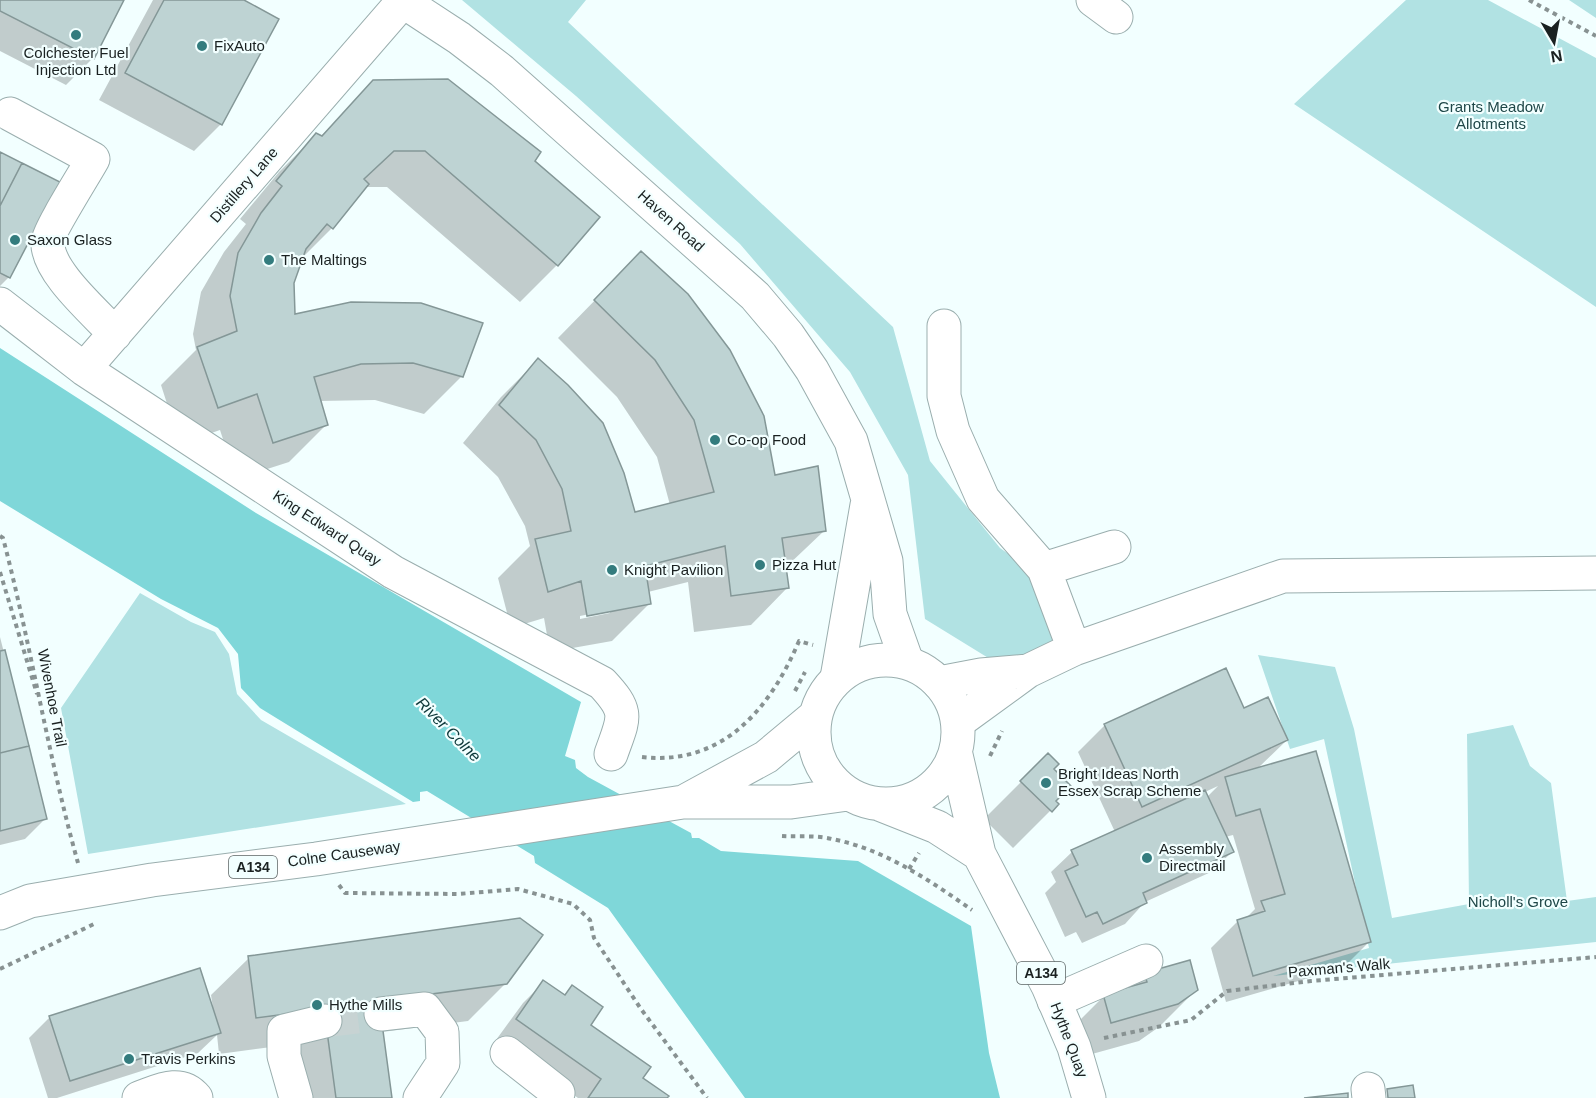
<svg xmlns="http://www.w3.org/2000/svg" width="1596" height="1098" font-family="Arial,sans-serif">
<rect width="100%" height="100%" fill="#f2ffff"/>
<path fill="#b1e2e3" d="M462,0h124l-18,22 325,305 37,134 70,87 37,26 20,71 -30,16 -37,-2 -65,-40 -17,-144 -58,-103 -110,-128 -164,-148z
M1406,0h82l108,58v249l-302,-203z
M1569,0h27v18z
M140,593l51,29 24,10 14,22 8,40 24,26 145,84 -318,50 -27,-146z
M1258,655l77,12 19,62 38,189 77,-14 -2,-170 46,-9 17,41 21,17 16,118 29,-4v45l-323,34 96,-28 -45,-209 -34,10z"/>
<path fill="#7fd7d9" d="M0,348l256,165 325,189 -16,54 10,4 1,8 12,9 103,56 1,5h7l22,13 137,10 113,65 18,127 11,45h-255l-137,-190 -73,-45 -1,-7 -107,-65 -7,1v9l-7,1 -153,-94 -19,-20 -3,-34 -20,-26 -57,-29 -161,-98z"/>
<path fill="#0003" fill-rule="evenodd" d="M0,0h122l-29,58 -27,27 -66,-34z
M153,0h88l-20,124 -27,27 -95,-51z
M374,82l159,80 24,103 -37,37 -133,-115h-23l-32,41 -30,30 -10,25 2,33 187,8 -20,53 -37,37 -49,-14 -56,1 7,24 -37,37 -53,17 -16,-49 -40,14 -19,-59 35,-35 -3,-16 8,-42 23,-40 22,-28 -6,-5 39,-47 37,-37 4,2z
M0,153l58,29 -49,95 -9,9z
M604,291l220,240 -39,37 3,19 -37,38 -57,7 -6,-50 -40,10 2,11 -38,38 -62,11 -6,-34 -33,10 -13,-50 32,-32 -5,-20 -27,-49 -35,-34 38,-46 37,-37 96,154 36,-9 -13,-48 -40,-60 -59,-59zM610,610v3l-30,6v-3z
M0,637l46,181 -21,21 -25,6z
M1243,710l44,30 -30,29 113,172 -27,27 -117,34 -15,-54 27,-27 7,-2 10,-10 -22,-74 -8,2 7,15 -21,20 -66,30 -20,22 -43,19 -6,-11 -11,5 -20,-44 11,-11 -5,-10 21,-20 43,-20 -37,-80 27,-27zM1218,786l-11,11 -2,-5z
M1048,755l6,46 3,3 -44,44 -29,-29z
M249,958l257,25 -38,38 -86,11 9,66h-97l-7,-53 -68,9 -2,-19 -19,18 -141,45h-9l-19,-60 21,-21 163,-9 -2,-13z
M1145,974l51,16 -37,37 -20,14 -65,18 -7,-26 37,-37 27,-8z
M544,982l19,14 9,-9 17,38 52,53 25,20h-88l-82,-58 27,-37z"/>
<path fill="#bed3d3" stroke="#849797" stroke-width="1.5" d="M0,0h124l-30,59 -94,-48z
M164,0h80l35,19 -57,106 -97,-52z
M448,79l93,73 -6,9 65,56 -42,49 -133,-115h-31l-30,28 5,5 -36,45 -6,-5 -21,25 -12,34 1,31 56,-12 70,1 62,20 -20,54 -50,-14 -52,1 -47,13 14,48 -55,18 -16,-49 -39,14 -21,-61 40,-16 -7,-35 8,-43 23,-40 21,-27 -6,-5 40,-48 6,3 51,-56z
M0,152l22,11 -22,43z
M22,163l38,19 -50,96 -10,-5v-67z
M641,251l47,43 42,56 34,66 11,59 43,-9 8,65 -44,7 7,50 -58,8 -6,-50 -80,20 6,38 -64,12 -6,-35 -33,11 -13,-53 36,-8 -9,-42 -26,-49 -37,-35 39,-47 30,27 35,38 21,50 11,39 79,-20 -20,-72 -39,-60 -61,-60z
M5,650l24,96 -29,7v-102z
M1226,668l18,40 24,-11 20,43 -146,67 -38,-83z
M29,746l18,73 -47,12v-78z
M1316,751l55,191 -118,34 -16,-56 28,-9 -4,-10 24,-7 -25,-85 -24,7 -11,-39z
M1048,753l11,11 -5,5 17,17 -15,15 3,3 -7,8 -32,-31z
M1205,790l29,62 -91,41 4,10 -44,21 -6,-12 -11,5 -21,-46 13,-6 -7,-15z
M520,918l23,17 -36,49 -128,17 13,97h-56l-12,-89 -68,9 -8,-62z
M1190,960l8,30 -20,14 -67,19 -8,-29 44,-12 -3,-9z
M200,968l21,65 -151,48 -21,-65z
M543,980l22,15 7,-10 31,22 -12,18 60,42 -8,11 26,18 -2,2h-79l13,-19 -85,-60z
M1413,1085l2,13h-27l-1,-9z
M1348,1093v5h-44z"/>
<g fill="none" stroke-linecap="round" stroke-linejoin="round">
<path stroke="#c7d3d3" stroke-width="33" stroke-dasharray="33 16" stroke-linecap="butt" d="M325,1021l56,-7"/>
<g stroke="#9aaeae" stroke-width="35">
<path id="minor" d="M401,0l58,38 43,33 253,225 33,39 24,35 39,71 35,120 4,53 17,48
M1093,0l23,17
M10,114l83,45c-7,13 -44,71 -45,82 -3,29 48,72 67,93
M0,304l84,65 309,203 209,111c28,30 22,34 9,71
M944,326v70l9,35 30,68 61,70 30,80
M84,369l320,-369
M1044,569l70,-22
M837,678l30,-173
M939,683l42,-8 47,-4
M958,722l70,-51 46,-22 209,-73 313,-3
M1054,1001l92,-40
M381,1014l44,-5 17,23 1,31 -23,35
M507,1053l51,40 -3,5
M1368,1089l1,9
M139,1098c20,-7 41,-19 57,0
M296,1098l-12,-42v-25l41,-10"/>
</g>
<g stroke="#9aaeae" stroke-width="35">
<path id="major" d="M814 732a72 72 0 1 1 144 0a72 72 0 1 1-144 0Z
M956,755l23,99 69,132 26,61 15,51
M687,800l79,-43 48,-40
M879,804l58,23 42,27
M0,913l30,-12 122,-21 164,-21 367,-57h108l57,-8"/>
</g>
<path stroke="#889292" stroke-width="4" stroke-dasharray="4.5 4.5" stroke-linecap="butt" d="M1529,0l67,36
M0,536l3,2c28,107 45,218 75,325
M0,572l37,122
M795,691l10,-19
M990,756l12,-25
M642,757c81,9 128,-48 157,-116l14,4
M782,836c16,1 34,-1 50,3 52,10 97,41 140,71
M909,869l10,-16
M339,885l6,8 113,1 60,-5 55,15 17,16 4,18 47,71 66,89
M0,969l94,-45
M1104,1038l87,-18 36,-29 84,-10 285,-24"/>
<use href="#minor" stroke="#fff" stroke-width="33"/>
<use href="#major" stroke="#fff" stroke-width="33"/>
</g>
<g fill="#337c7e" stroke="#f2ffff" stroke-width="2">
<circle cx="76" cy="35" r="6"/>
<circle cx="202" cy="46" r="6"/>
<circle cx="15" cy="240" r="6"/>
<circle cx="269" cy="260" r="6"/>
<circle cx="715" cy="440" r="6"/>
<circle cx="760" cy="565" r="6"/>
<circle cx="612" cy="570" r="6"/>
<circle cx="1046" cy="783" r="6"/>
<circle cx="1147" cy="858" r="6"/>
<circle cx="317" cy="1005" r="6"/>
<circle cx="129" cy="1059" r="6"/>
</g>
<g text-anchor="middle" stroke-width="4.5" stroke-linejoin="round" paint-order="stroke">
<g fill="#f2ffff" stroke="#5b6464" stroke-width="1.5">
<rect x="229" y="856" width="48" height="22" rx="4.5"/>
<rect x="1017" y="962" width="48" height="22" rx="4.5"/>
</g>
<g font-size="14" font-weight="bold" fill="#1a2121">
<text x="253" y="872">A134</text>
<text x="1041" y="978">A134</text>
</g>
<g font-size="15" fill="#1a2121" stroke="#f2ffff" text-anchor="start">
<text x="214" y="51">FixAuto</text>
<text x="76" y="58" text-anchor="middle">Colchester Fuel<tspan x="76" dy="17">Injection Ltd</tspan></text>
<text x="27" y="245">Saxon Glass</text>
<text x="281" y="265">The Maltings</text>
<text x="727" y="445">Co-op Food</text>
<text x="772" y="570">Pizza Hut</text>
<text x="624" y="575">Knight Pavilion</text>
<text x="1058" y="779">Bright Ideas North<tspan x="1058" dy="17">Essex Scrap Scheme</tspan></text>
<text x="1159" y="854">Assembly<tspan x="1159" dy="17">Directmail</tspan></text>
<text x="329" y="1010">Hythe Mills</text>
<text x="141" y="1064">Travis Perkins</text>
</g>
<g font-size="15" fill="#1e4748" stroke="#f2ffff">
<text x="1491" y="112">Grants Meadow<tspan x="1491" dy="17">Allotments</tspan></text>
<text x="1518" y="907">Nicholl's Grove</text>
</g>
<g font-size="15" fill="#1a2121" stroke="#f2ffff">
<text transform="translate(244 185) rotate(-49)" y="5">Distillery Lane</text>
<text transform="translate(671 221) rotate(42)" y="5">Haven Road</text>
<text transform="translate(327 528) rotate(33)" y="5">King Edward Quay</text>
<text transform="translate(52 698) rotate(79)" y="5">Wivenhoe Trail</text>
<text transform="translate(344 854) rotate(-8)" y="5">Colne Causeway</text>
<text transform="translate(1339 968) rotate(-5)" y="5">Paxman's Walk</text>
<text transform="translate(1069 1040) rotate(69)" y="5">Hythe Quay</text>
</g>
<g font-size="16" font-style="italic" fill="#0e393a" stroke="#f2ffff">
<text transform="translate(449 729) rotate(45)" y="6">River Colne</text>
</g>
</g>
<g transform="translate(1554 42) rotate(170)" stroke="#f2ffff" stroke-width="4.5" paint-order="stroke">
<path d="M0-4.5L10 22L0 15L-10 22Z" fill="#1a2121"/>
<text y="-9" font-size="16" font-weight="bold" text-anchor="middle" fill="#1a2121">N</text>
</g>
</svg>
